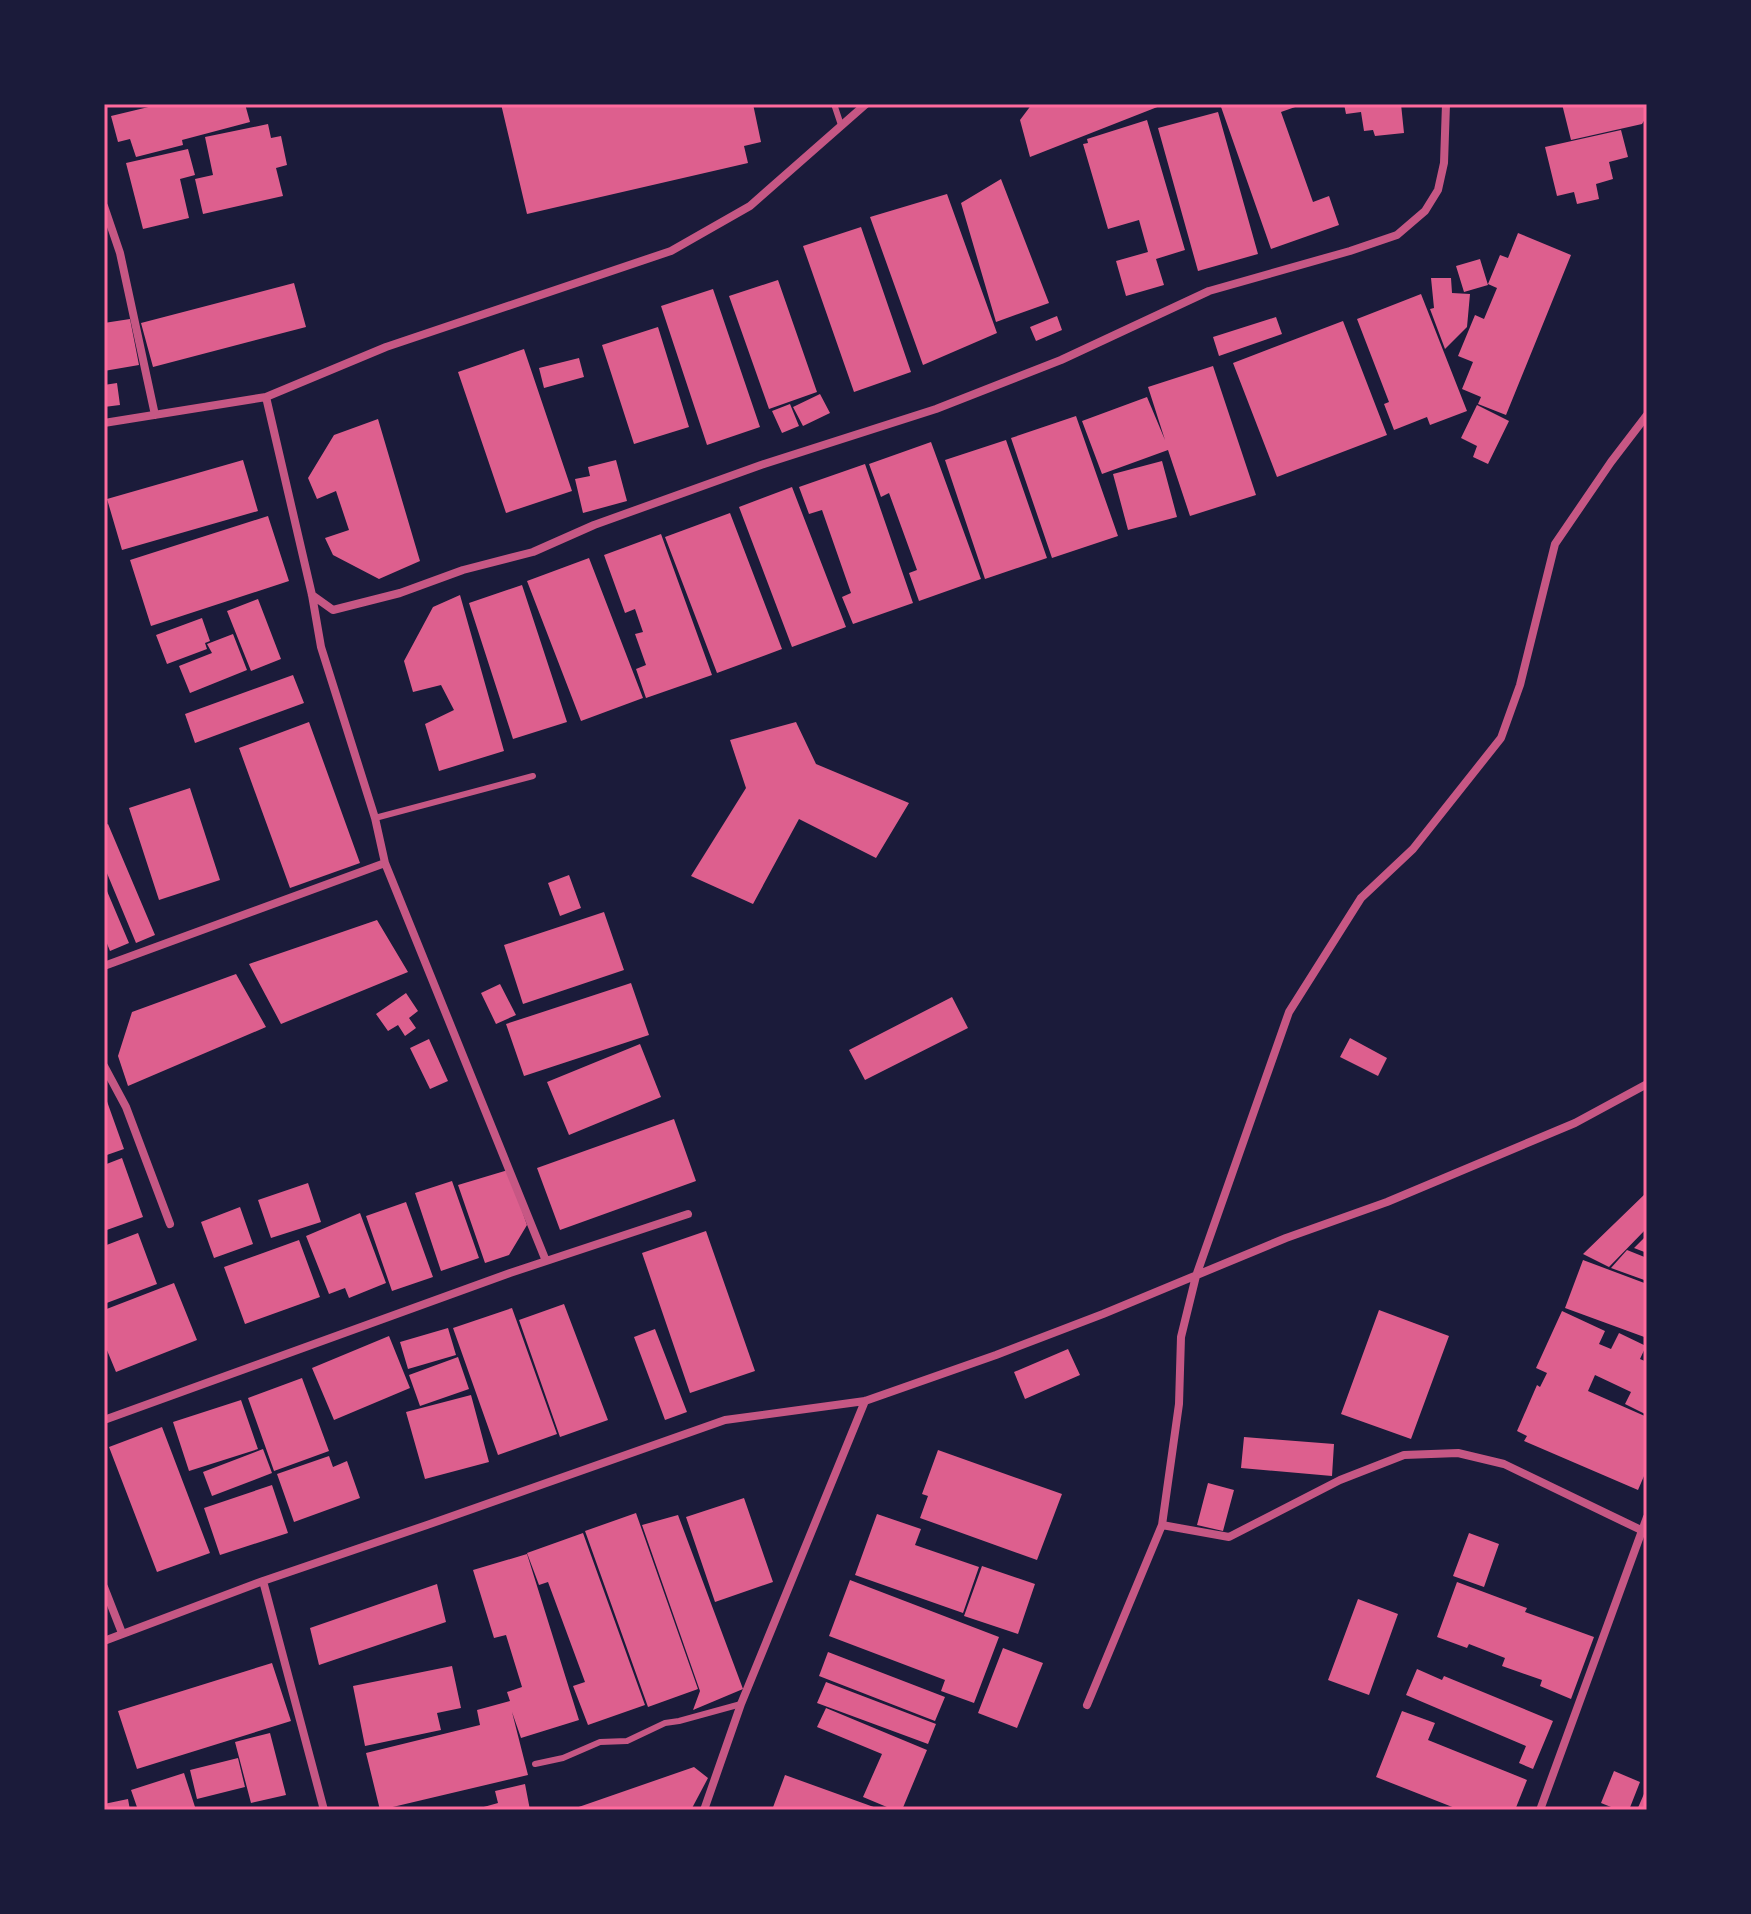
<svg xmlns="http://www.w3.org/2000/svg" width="1751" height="1914" font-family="'Alegreya Sans',sans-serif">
<rect width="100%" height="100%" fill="#1b1b3a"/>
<path fill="#dd5f8e" d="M161,104h84l5,18 -68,18 1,5 -47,12 -6,-18 -12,3 -7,-26z
M501,104h252l8,38 -17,4 4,17 -221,51z
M1032,104h133l-135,53 -10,-37z
M1220,104h77l1,2 -17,6 32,90 16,-6 10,29 -68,24z
M1344,104h57l3,29 -29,3 -2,-6 -9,1 -3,-19 -15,2z
M1562,104h85v12l-5,8 -71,16z
M1218,112l40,142 -60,17 -40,-143z
M1147,120l38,130 -29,9 8,26 -38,11 -10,-35 32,-9 -9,-32 -31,9 -25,-85 5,-1 -1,-4z
M268,124l3,14 10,-2 6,29 -11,3 7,28 -80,18 -8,-35 18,-4 -8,-38z
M1621,130l7,27 -19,5 4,17 -17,5 3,15 -22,5 -3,-12 -17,4 -12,-49z
M188,149l7,26 -15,4 9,39 -46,11 -17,-66z
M1001,179l48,124 -53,19 -35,-119z
M947,194l50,139 -74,32 -53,-148z
M861,227l50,145 -57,20 -51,-146z
M1518,233l53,22 -65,160 -28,-11 3,-7 -19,-8 11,-27 -15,-6 17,-41 9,4 13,-31 -9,-4 12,-29 8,3z
M1480,259l8,26 -24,7 -8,-26z
M1431,278h20l1,15 18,1 -3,33 -22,22 -15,-40 4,-1z
M778,280l39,112 -48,17 -40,-113z
M294,283l12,44 -153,40 -12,-44z
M713,289l47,138 -53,18 -46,-139z
M1421,294l46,117 -37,14 -3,-8 -33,13 -10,-26 5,-2 -32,-83z
M1057,316l5,14 -26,11 -6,-14z
M1276,317l6,17 -63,22 -6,-19z
M130,319l9,46 -35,6v-48z
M1343,321l44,114 -110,42 -44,-114z
M658,327l31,100 -55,17 -32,-99z
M524,349l48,142 -66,22 -48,-141z
M579,358l5,19 -40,11 -5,-20z
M1213,366l43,129 -66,21 -22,-66 -66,24 -20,-53 65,-24 18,43 -17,-53z
M117,383l3,22 -16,2v-22z
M820,394l10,19 -27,13 -10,-19z
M790,404l9,22 -17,7 -10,-22z
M1477,405l32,16 -21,43 -15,-7 4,-11 -16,-8z
M1076,416l42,120 -66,22 -41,-120z
M378,419l42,142 -41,18 -46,-24 -8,-17 24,-8 -13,-39 -19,8 -9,-21 26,-43z
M1006,440l41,118 -62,21 -40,-119z
M931,442l50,137 -62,22 -10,-28 8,-3 -28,-77 -8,4 -12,-33z
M243,460l15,51 -136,39 -15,-51z
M616,460l11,41 -44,12 -8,-34 15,-3 -2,-9z
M1162,461l15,56 -49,13 -15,-56z
M865,464l48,139 -60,21 -11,-27 9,-4 -29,-83 -13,4 -10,-27z
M792,487l54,140 -54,20 -53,-140z
M730,513l52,136 -65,24 -52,-136z
M268,516l21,65 -138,45 -21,-66z
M661,534l51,141 -66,23 -10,-29 10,-4 -11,-31 8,-2 -8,-23 -10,4 -21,-58z
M589,558l54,140 -62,23 -54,-140z
M522,585l45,137 -54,17 -44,-136z
M460,595l44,156 -65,20 -14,-47 29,-14 -13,-25 -28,7 -9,-31 29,-54z
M258,599l23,60 -30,12 -24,-60z
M202,618l8,23 -5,2 2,6 -40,15 -11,-29z
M233,634l14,36 -57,23 -11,-27 33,-13 -5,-9z
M293,675l11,28 -109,40 -10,-29z
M309,722l51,141 -70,25 -51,-140z
M796,722l20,42 93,39 -33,55 -77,-39 -46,85 -62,-28 55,-88 -16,-48z
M190,788l30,92 -61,20 -30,-92z
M108,824l47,111 -19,8 -32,-77v-40z
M569,875l12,33 -21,8 -12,-33z
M104,884l25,59 -19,8 -6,-15z
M604,912l20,58 -101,34 -19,-59z
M377,920l31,52 -127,52 -32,-60z
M236,974l30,53 -138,59 -10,-30 14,-44z
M631,983l18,52 -125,41 -18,-52z
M500,984l16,31 -20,9 -15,-31z
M406,993l12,18 -9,7 7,10 -11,8 -7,-11 -10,6 -12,-17z
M952,997l16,31 -103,52 -16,-30z
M1350,1038l37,20 -9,18 -38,-19z
M429,1039l19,42 -18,8 -20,-41z
M640,1044l21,53 -92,38 -22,-53z
M104,1093l20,56 -20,7z
M674,1119l22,62 -136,49 -23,-62z
M122,1158l21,59 -39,14v-66z
M508,1170l19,55 -18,30 -24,8 -27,-78z
M452,1181l27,77 -38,13 -26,-78z
M308,1183l13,39 -50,16 -13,-38z
M1647,1192v36l-38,39 -26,-13z
M406,1202l27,75 -41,14 -26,-75z
M240,1207l13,37 -39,14 -13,-36z
M360,1213l26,70 -37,15 -4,-10 -16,6 -23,-58z
M706,1231l49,140 -65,22 -48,-140z
M138,1233l19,51 -53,20v-58z
M1647,1235v18l-13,-5z
M299,1240l21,57 -75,27 -21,-57z
M1627,1250l20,8v23l-36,-13z
M1583,1260l64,24v54l-82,-30z
M174,1283l23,57 -81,32 -12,-29v-33z
M564,1304l44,116 -48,17 -41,-117z
M512,1308l45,126 -59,21 -45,-127z
M1379,1310l70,26 -38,103 -70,-25z
M1562,1311l43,20 -6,13 12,5 8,-16 27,13 -6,13 7,3v53l-22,-11 6,-12 -36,-17 -7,16 59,26v52l-9,21 -114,-49 3,-5 -10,-5 20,-46 3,2 7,-14 -11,-5z
M448,1328l8,27 -48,14 -8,-27z
M655,1329l32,83 -22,8 -31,-83z
M389,1336l21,52 -76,32 -22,-52z
M1068,1349l12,26 -55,24 -11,-27z
M458,1357l11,32 -49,17 -11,-31z
M302,1378l27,73 -55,20 -26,-73z
M471,1395l18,67 -64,17 -19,-67z
M241,1400l17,49 -69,22 -16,-49z
M162,1427l48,126 -53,19 -48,-125z
M1244,1437l90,7 -2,32 -91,-8z
M263,1449l9,24 -60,23 -9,-24z
M938,1450l124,44 -25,66 -117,-42 8,-22 -6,-2z
M329,1456l4,11 14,-6 13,37 -66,24 -17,-48z
M1208,1483l26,7 -11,41 -26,-6z
M272,1485l16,48 -68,22 -16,-47z
M744,1498l29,84 -58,20 -29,-85z
M636,1513l62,176 -50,18 -63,-176z
M877,1514l44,15 -6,16 64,22 -16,46 -108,-38z
M678,1515l65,174 -50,21 7,-19 -58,-166z
M583,1533l62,172 -57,20 -15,-39 12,-4 -37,-100 -9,3 -12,-32z
M1469,1533l30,11 -15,43 -31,-11z
M527,1554l52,166 -58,18 -9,-26 16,63 -148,35 -14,-57 114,-28 -3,-15 33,-9 -3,-9 15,-5 -16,-52 -12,3 -21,-68z
M982,1566l53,18 -17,50 -54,-18z
M850,1580l149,57 -25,66 -33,-12 4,-11 -116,-44z
M1457,1582l70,26 -2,4 69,25 -23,62 -31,-13 2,-6 -40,-14 3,-8 -36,-14 -2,4 -30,-11z
M437,1584l9,38 -127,43 -9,-37z
M1358,1599l40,15 -29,81 -41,-15z
M1003,1648l40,15 -26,65 -39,-15z
M828,1652l117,45 -10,24 -116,-45z
M272,1663l19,58 -154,48 -19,-58z
M452,1666l9,42 -24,5 4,17 -76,16 -12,-60z
M1417,1669l25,11 2,-4 109,45 -20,48 -14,-6 7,-17 -120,-51z
M826,1682l110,42 -8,20 -111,-41z
M826,1708l101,42 -25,60h-8l-31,-13 19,-43 -65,-27z
M1402,1711l33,12 -7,17 99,40 -12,30h-55l-84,-33z
M270,1733l16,62 -35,8 -16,-61z
M238,1758l7,29 -48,12 -7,-29z
M694,1767l14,11 -17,32h-121z
M1614,1771l26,11 -11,28h-20l2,-3 -10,-4z
M184,1773l12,37h-58l-7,-20z
M785,1775l97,35h-110z
M525,1784l5,26h-57l25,-7 -3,-12z
M1647,1787v23h-10z
M128,1799l2,11h-26v-6z"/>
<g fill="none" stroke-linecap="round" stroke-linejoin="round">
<path stroke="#c65784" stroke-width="6" d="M834,104l7,21
M375,818l158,-42
M535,1764l28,-6 37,-16 27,-1 38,-18 14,-2 62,-17"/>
<path stroke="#c65784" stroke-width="8" d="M104,206l16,47 35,162
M266,397l46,198 9,52 54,171 10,45 161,398
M104,423l162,-26 120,-50 285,-96 79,-45 116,-102
M312,595l21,15 67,-17 63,-23 70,-18 61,-27 167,-60 175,-56 125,-49 148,-69 141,-40 47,-16 28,-24 13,-21 6,-27 2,-59
M104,966l281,-103
M104,1066l22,41 44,117
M104,1420l406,-147 178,-59
M1162,1525l67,12 111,-57 64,-25 54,-2 46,11 137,66
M263,1581l61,229
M104,1587l18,46
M104,1641l159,-60 164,-56 298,-105 140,-19 131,-46 107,-41 183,-76 101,-36 188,-79 72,-39
M1087,1705l75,-180 17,-121 2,-67 15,-61 93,-264 72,-114 52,-49 88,-111 19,-53 35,-141 56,-82 36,-47
M704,1810l37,-106 124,-303
M1540,1810l107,-293"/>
</g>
<rect width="1751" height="1914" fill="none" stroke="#1b1b3a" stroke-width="212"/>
<rect x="106" y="106" width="1539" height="1702" fill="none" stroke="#ff6b9d" stroke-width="3"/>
</svg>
